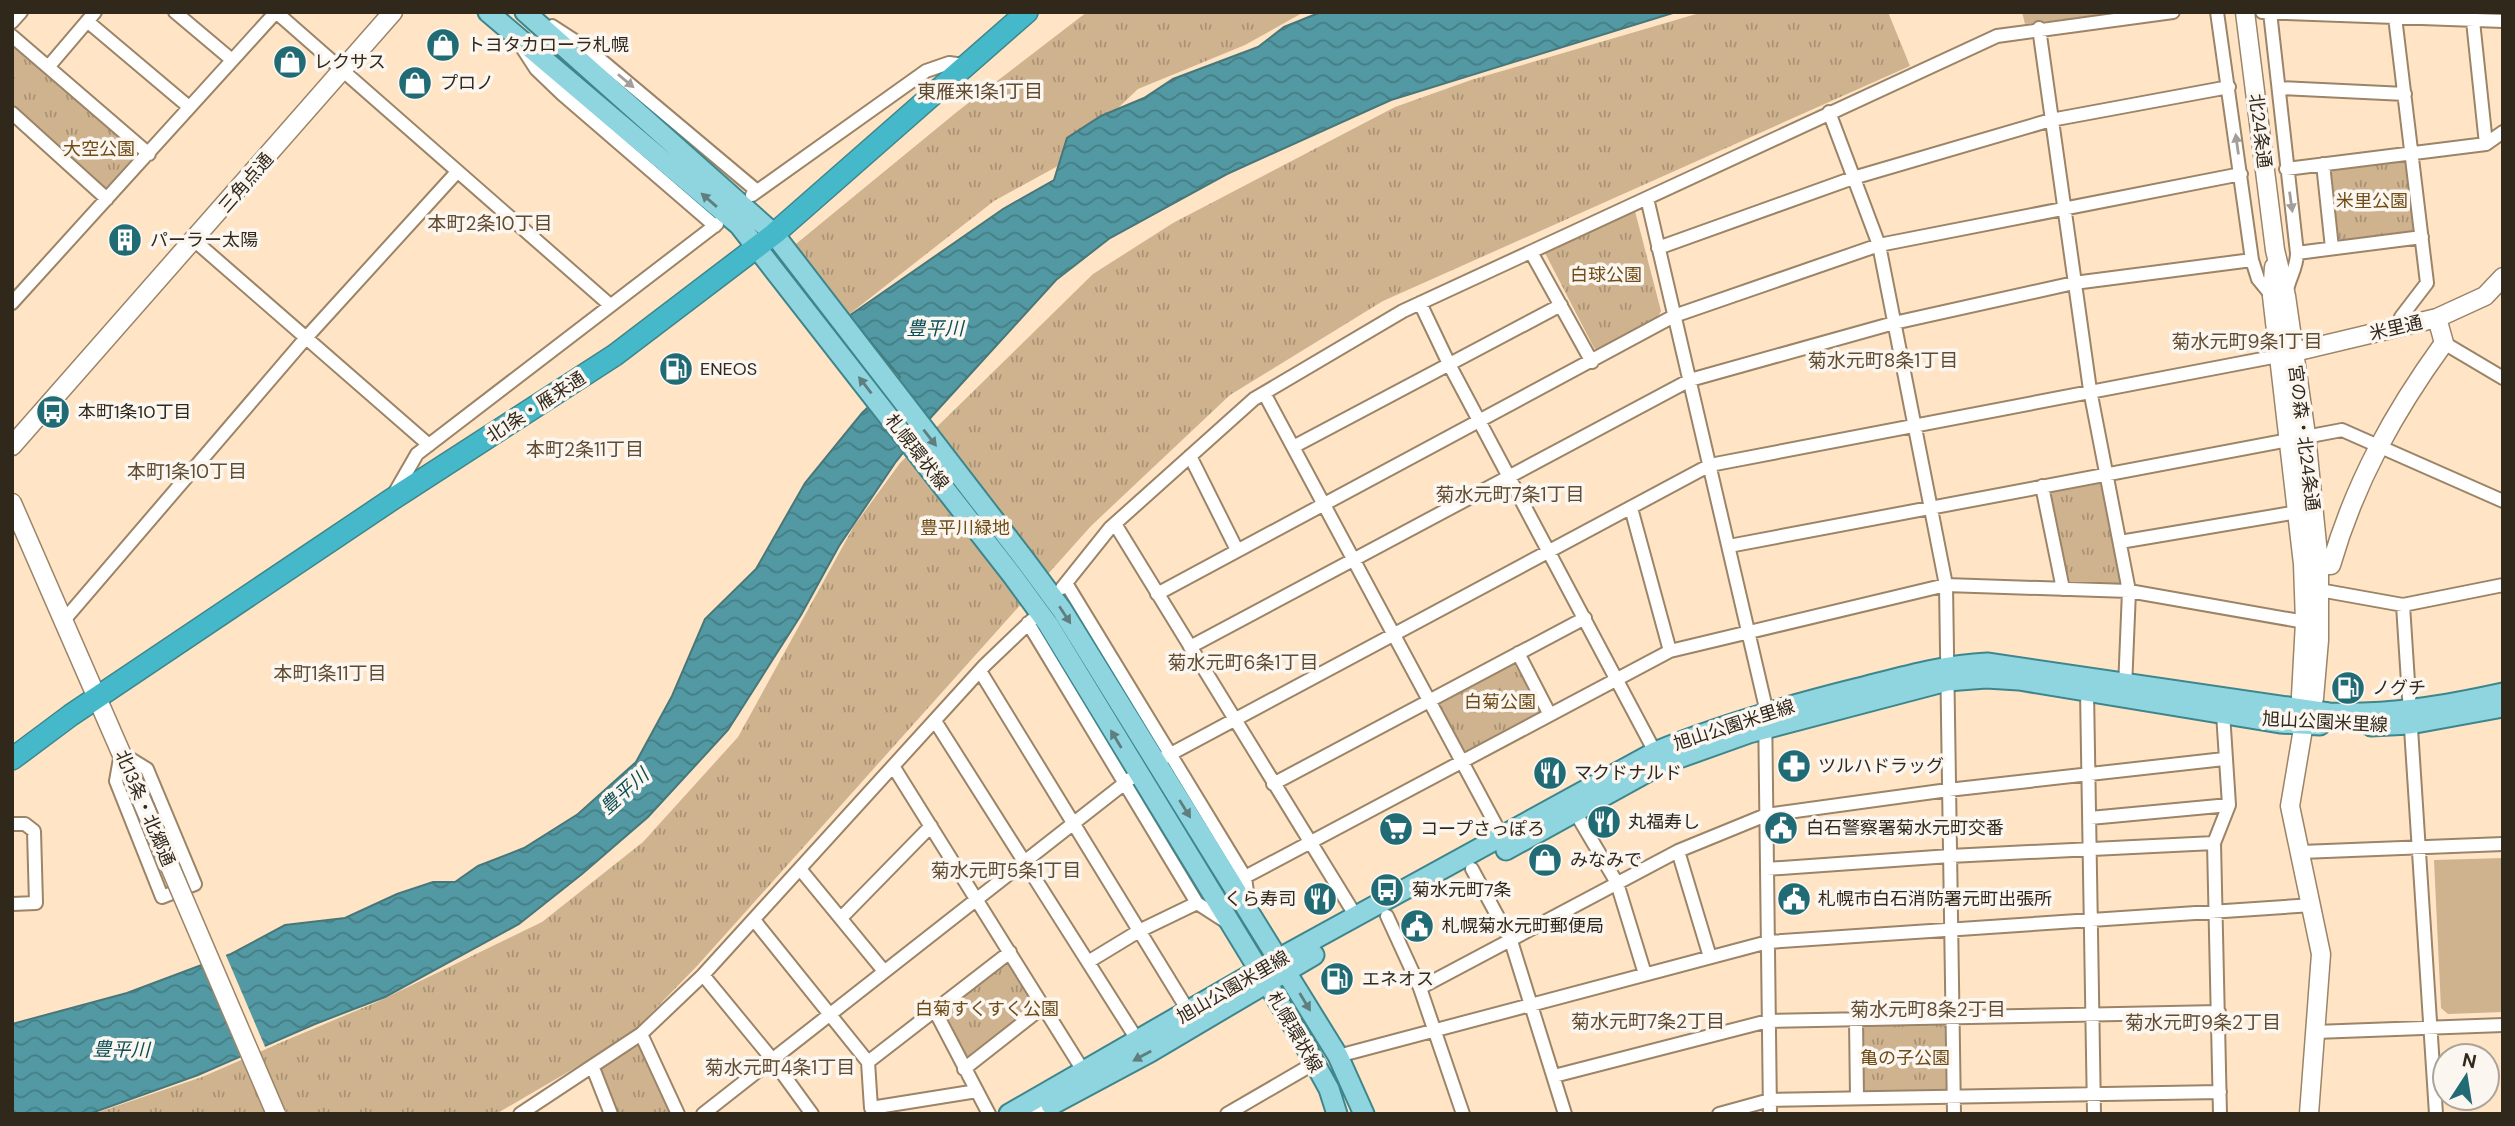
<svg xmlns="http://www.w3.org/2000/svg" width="2515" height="1126" font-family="'DM Sans','Noto Sans JP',sans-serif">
<defs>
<pattern id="grass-tufts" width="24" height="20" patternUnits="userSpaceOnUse" patternTransform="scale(1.75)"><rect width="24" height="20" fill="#cfb38f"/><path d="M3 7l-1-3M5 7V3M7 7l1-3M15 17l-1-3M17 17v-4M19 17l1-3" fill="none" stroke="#a99274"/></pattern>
<pattern id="water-waves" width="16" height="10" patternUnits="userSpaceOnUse" patternTransform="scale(1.75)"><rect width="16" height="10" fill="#5299a3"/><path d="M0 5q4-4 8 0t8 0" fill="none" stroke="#457d84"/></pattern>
</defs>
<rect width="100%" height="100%" fill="#ffe5c6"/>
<path fill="url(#grass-tufts)" d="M1087,12h217l-59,33 -107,44 -82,78 -62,34 -147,115 -56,-68 167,-137z
M1703,12h185l22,54 -527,235 -153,94 -139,131 -394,440 -69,71 -132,77h-403l109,-37 87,-38 88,-37 165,-80 101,-80 95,-105 116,-211 46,-63 193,-189 80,-51 222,-116 76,-27z
M2022,12h101l-98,12z
M12,40l129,110v5l-33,35 -96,-82z
M2403,162l4,2 8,65 -3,3 -71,8 -4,-3 -8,-63 3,-4z
M1635,211l26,100 -3,6 -60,33 -4,-2 -49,-95z
M2098,481l4,3 20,96 -4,5 -47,-2 -4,-3 -18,-86 1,-4z
M1513,662l28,47 -1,5 -74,37 -6,-1 -23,-44 1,-4z
M1004,962h5l25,41 -1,6 -64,47h-4l-24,-40 1,-5z
M1865,1024l79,1 3,3 1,59 -3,4 -80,2 -3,-3 -1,-62z
M636,1044l3,1 32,69h-53l-20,-47z"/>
<path fill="#cfb38f" d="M2503,858v154l-55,2 -7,-6 -7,-148z"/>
<path fill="url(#water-waves)" stroke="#48777a" stroke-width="2" d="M1321,12h355l-285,88 -164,74 -117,64 -54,42 -123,135 -38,48 -56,83 -38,69 -73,115 -80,87 -66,57 -63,50 -134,73 -70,27 -117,51 -109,39h-77v-90l115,-31 104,-39 54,-29 60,-7 52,-24 36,-12h22l23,-16 46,-18 54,-34 58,-52 36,-66 33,-77 51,-50 49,-86 57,-70 38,-36 -51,-61 154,-107 51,-29 13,-42 34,-22 43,-18 29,-19 85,-32 26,-20z"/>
<path fill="#ffe5c6" d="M225,953l41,96 -24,11 -42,-99z"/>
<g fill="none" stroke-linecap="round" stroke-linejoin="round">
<g stroke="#9b8467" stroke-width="16">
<path id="street" d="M175,12l57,48
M276,12l334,293
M2217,12l35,248 6,19 14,17
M2262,12l241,9
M2270,12l27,241c0,16 -9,26 -11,42
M2395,17l32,266 -26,34 2,9
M87,21l102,86
M2473,21l13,123
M12,22l9,-10
M552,26l37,24 168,141
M2039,28l51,362 39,201 -4,97
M12,36l137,118
M523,49l13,20 26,25 153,132
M49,66l46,-54
M2279,88l126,6
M1829,112l50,133 67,340 8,529
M12,113l95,86
M2323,164l9,84
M2286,169l200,-25 17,-12
M752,195l174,-124 23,-8 15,2
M1647,198l118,506 5,410
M195,241l234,204
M1658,248l195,-70 198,-58 178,-33
M1531,252l61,110
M2297,253l125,-16
M12,303l264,-291
M1420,303l30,63 205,386
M2444,343l59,35
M1264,393l240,447
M1293,447l268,-142
M1190,456l47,94
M2042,486l21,103
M394,494l23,-40 300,-230
M1631,508l39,143
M1115,524l242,394
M2120,542l178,-30
M1729,546l613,-116 161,71
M1066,583l179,294 4,30
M1062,588l48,-60 144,-129 149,-88 594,-275 176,-24
M2314,589l89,16 100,-20
M1157,594l517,-278 205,-71 362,-71
M2403,605l33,509
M65,619l240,-280 152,-167
M1028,623l169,280 31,20
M1190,647l500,-267 204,-57 180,-40 178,-23
M1518,653l32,62
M980,671l209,341
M2087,691l7,423
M935,721l203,320
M121,753l26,16 48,115 -33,13 -46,-116z
M1165,757l545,-292 568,-109
M893,766l191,306
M1273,784l312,-166
M1575,812l42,71 28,91
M2090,818l139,-13
M12,824h13l9,7 2,72 -24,1
M1678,851l32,106
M2301,852l202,-8
M800,869l83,101
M1472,869l39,72 54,173
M1767,869l183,-13 264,-13
M1245,877l425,-226 276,-66 183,6 176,31
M1387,916l33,72 43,126
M841,918l90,-92
M754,920l114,142 142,-110
M1088,962l51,-31 58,-28
M703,975l69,84 40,55
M1420,988l258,-137 88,-36 182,-25 276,-31
M934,1009l55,105
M1856,1019l1,79
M2315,1032l188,-7
M641,1034l37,80
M1338,1056l430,-114 545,-37
M868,1062l3,46 106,-17
M593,1068l18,46
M964,1069l79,-62
M1554,1076l214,-55 451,-9
M1033,1100l7,14
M520,1114l121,-80 62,-59 282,-310 47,-45
M703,1114l427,-335
M1227,1114l86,-50
M1719,1114l51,-14 450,-8
M2220,1114l-6,-271 15,-38 -6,-92"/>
</g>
<g stroke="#9b8467" stroke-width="21">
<path id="secondary" d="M2245,12l30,238 11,46 20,139 13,129v76l-5,58 -8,13 -16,95 31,148 -12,160
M2274,267l-2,29 31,268 2,58 -4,74 5,15
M2282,355l155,-37 48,-22 18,-19
M12,446l381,-434
M12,503l120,275
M2310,564l21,1c24,-83 63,-153 113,-222l-7,-25"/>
</g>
<g stroke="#3e868c" stroke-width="23">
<path id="primary" d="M488,12l251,213 273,350 36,49 255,418 26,47 8,25
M525,12l249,222 251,326 37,50 276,446 26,58
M2371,726l39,-2 93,-17
M1506,850l156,-86 87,-31 198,-52 39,-3 33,2 261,43 40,2
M1051,1105l99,-53 164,-97
M1009,1114l269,-155 377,-207c65,-27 132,-46 200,-63 44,-11 86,-24 132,-26l342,50c61,2 115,-7 174,-20"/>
</g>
<g stroke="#3e868c" stroke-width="24">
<path id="highway" d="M12,759l59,-44 320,-215 224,-145 159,-121 253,-222"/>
</g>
<use href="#street" stroke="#fff" stroke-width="12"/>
<use href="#secondary" stroke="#fff" stroke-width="18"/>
<use href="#primary" stroke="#8fd5df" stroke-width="19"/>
<use href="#highway" stroke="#45b9c9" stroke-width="21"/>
<g stroke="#9b8467" stroke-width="21" stroke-linecap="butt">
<path id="secondary-bridge" d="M132,778l144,336"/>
</g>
<use href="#secondary-bridge" stroke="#fff" stroke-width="18"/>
</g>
<defs><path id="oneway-solid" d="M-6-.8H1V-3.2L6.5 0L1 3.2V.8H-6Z" transform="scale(1.75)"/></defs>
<g fill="#a29e99">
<use href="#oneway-solid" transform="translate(626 81) rotate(40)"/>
<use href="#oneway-solid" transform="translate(2237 144) rotate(-98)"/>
<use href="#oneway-solid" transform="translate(2291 202) rotate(82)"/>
</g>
<g fill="#607e7e">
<use href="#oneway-solid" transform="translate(709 200) rotate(-139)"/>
<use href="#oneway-solid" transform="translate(865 385) rotate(-128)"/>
<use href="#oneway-solid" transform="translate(930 438) rotate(52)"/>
<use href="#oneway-solid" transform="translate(1065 615) rotate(57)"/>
<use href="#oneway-solid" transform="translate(1116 739) rotate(-121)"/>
<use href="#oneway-solid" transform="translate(1185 809) rotate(58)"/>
<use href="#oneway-solid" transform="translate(1305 1002) rotate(59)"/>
<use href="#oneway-solid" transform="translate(1142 1056) rotate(151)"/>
</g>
<defs>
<g id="shop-disc" transform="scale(1.75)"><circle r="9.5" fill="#216b75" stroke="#fbf6f0"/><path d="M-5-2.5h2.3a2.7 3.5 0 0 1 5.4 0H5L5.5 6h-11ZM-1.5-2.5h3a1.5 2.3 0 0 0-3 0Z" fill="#fff"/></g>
<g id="building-disc" transform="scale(1.75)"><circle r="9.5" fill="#216b75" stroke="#fbf6f0"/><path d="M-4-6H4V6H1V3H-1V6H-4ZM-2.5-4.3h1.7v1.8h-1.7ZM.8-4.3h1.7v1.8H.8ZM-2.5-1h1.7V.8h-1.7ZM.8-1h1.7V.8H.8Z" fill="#fff"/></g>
<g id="fuel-disc" transform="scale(1.75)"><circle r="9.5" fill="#216b75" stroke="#fbf6f0"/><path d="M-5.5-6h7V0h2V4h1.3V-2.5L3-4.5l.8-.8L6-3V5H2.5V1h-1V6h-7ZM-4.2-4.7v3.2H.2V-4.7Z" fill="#fff"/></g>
<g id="bus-disc" transform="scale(1.75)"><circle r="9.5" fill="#216b75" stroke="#fbf6f0"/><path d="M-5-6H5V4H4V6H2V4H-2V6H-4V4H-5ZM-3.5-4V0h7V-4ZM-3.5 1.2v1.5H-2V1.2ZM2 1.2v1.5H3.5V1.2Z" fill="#fff"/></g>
<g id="pharmacy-disc" transform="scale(1.75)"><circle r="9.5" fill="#216b75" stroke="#fbf6f0"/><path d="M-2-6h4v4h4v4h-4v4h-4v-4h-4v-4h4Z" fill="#fff"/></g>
<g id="restaurant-disc" transform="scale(1.75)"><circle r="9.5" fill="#216b75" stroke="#fbf6f0"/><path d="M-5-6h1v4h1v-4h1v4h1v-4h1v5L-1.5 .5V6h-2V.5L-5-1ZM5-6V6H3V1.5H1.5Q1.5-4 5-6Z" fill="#fff"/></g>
<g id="civic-disc" transform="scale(1.75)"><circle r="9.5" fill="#216b75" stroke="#fbf6f0"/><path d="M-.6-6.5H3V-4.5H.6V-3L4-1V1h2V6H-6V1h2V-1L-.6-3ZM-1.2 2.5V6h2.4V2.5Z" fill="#fff"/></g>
<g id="supermarket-disc" transform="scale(1.75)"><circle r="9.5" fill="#216b75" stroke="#fbf6f0"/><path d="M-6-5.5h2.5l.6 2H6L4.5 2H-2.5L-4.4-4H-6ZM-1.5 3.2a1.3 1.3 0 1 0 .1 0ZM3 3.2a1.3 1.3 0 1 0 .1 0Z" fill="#fff"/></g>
</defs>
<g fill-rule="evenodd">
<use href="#shop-disc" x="443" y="45"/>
<use href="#shop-disc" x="290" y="62"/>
<use href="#shop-disc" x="415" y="83"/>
<use href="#building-disc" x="125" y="240"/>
<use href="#fuel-disc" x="676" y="369"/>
<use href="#bus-disc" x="53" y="412"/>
<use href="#fuel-disc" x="2348" y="688"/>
<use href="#pharmacy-disc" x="1794" y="766"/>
<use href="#restaurant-disc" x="1550" y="773"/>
<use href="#restaurant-disc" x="1604" y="822"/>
<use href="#civic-disc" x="1781" y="828"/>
<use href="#supermarket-disc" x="1396" y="829"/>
<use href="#shop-disc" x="1545" y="860"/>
<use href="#bus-disc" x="1387" y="890"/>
<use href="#restaurant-disc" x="1320" y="899"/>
<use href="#civic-disc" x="1794" y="899"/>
<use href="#civic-disc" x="1417" y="926"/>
<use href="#fuel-disc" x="1337" y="979"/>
</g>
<g text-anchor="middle" stroke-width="7" stroke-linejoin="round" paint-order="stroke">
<g font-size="18" fill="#31281c" stroke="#fbf6f0" text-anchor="start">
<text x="467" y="51">トヨタカローラ札幌</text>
<text x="314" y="68">レクサス</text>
<text x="440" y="89">プロノ</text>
<text x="150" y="246">パーラー太陽</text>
<text x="700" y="375">ENEOS</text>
<text x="78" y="418">本町1条10丁目</text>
<text x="2372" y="694">ノグチ</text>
<text x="1818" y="772">ツルハドラッグ</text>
<text x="1574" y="779">マクドナルド</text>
<text x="1628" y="828">丸福寿し</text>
<text x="1806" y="834">白石警察署菊水元町交番</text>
<text x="1420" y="835">コープさっぽろ</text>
<text x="1570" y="866">みなみで</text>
<text x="1412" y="896">菊水元町7条</text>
<text x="1296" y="905" text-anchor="end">くら寿司</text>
<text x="1818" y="905">札幌市白石消防署元町出張所</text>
<text x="1442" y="932">札幌菊水元町郵便局</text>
<text x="1362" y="985">エネオス</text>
</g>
<g font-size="18" fill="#31281c" stroke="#fbf6f0">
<text transform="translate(2260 131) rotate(83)" y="6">北24条通</text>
<text transform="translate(246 183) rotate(-49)" y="6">三角点通</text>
<text transform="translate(2396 328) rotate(-13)" y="6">米里通</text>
<text transform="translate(536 407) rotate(-33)" y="6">北1条・雁来通</text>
<text transform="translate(2304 438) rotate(83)" y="6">宮の森・北24条通</text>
<text transform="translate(917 452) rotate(52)" y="6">札幌環状線</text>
<text transform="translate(2325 722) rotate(3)" y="6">旭山公園米里線</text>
<text transform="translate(1734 725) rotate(-18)" y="6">旭山公園米里線</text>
<text transform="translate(145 808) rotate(67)" y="6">北13条・北郷通</text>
<text transform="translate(1233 987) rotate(-30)" y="6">旭山公園米里線</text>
<text transform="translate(1295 1032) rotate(60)" y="6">札幌環状線</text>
</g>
<g font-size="18" fill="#6f4b16" stroke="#fbf6f0">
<text x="99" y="155">大空公園</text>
<text x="2372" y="207">米里公園</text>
<text x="1606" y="281">白球公園</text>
<text x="965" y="534">豊平川緑地</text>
<text x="1500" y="708">白菊公園</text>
<text x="987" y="1015">白菊すくすく公園</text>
<text x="1905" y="1064">亀の子公園</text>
</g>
<g font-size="19" fill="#614c31" stroke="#fbf6f0">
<text x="980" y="98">東雁来1条1丁目</text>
<text x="490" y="230">本町2条10丁目</text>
<text x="2247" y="348">菊水元町9条1丁目</text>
<text x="1883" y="367">菊水元町8条1丁目</text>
<text x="585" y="456">本町2条11丁目</text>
<text x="187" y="478">本町1条10丁目</text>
<text x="1510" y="501">菊水元町7条1丁目</text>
<text x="1243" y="669">菊水元町6条1丁目</text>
<text x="330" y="680">本町1条11丁目</text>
<text x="1006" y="877">菊水元町5条1丁目</text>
<text x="1928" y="1016">菊水元町8条2丁目</text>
<text x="1648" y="1028">菊水元町7条2丁目</text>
<text x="2203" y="1029">菊水元町9条2丁目</text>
<text x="780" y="1074">菊水元町4条1丁目</text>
</g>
<g font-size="19" font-style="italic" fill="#0b4d55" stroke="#fbf6f0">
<text x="935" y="335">豊平川</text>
<text transform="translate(624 791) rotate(-42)" y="7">豊平川</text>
<text transform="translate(121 1049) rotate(1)" y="7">豊平川</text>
</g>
</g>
<rect width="2515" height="1126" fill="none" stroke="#31281c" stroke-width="28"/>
<g transform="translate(2466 1077) rotate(12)"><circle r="33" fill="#fbf6f0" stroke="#aaa49b" stroke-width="2"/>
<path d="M0-5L12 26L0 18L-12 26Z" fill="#216b75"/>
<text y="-10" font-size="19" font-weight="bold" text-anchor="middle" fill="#31281c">N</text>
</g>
</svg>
